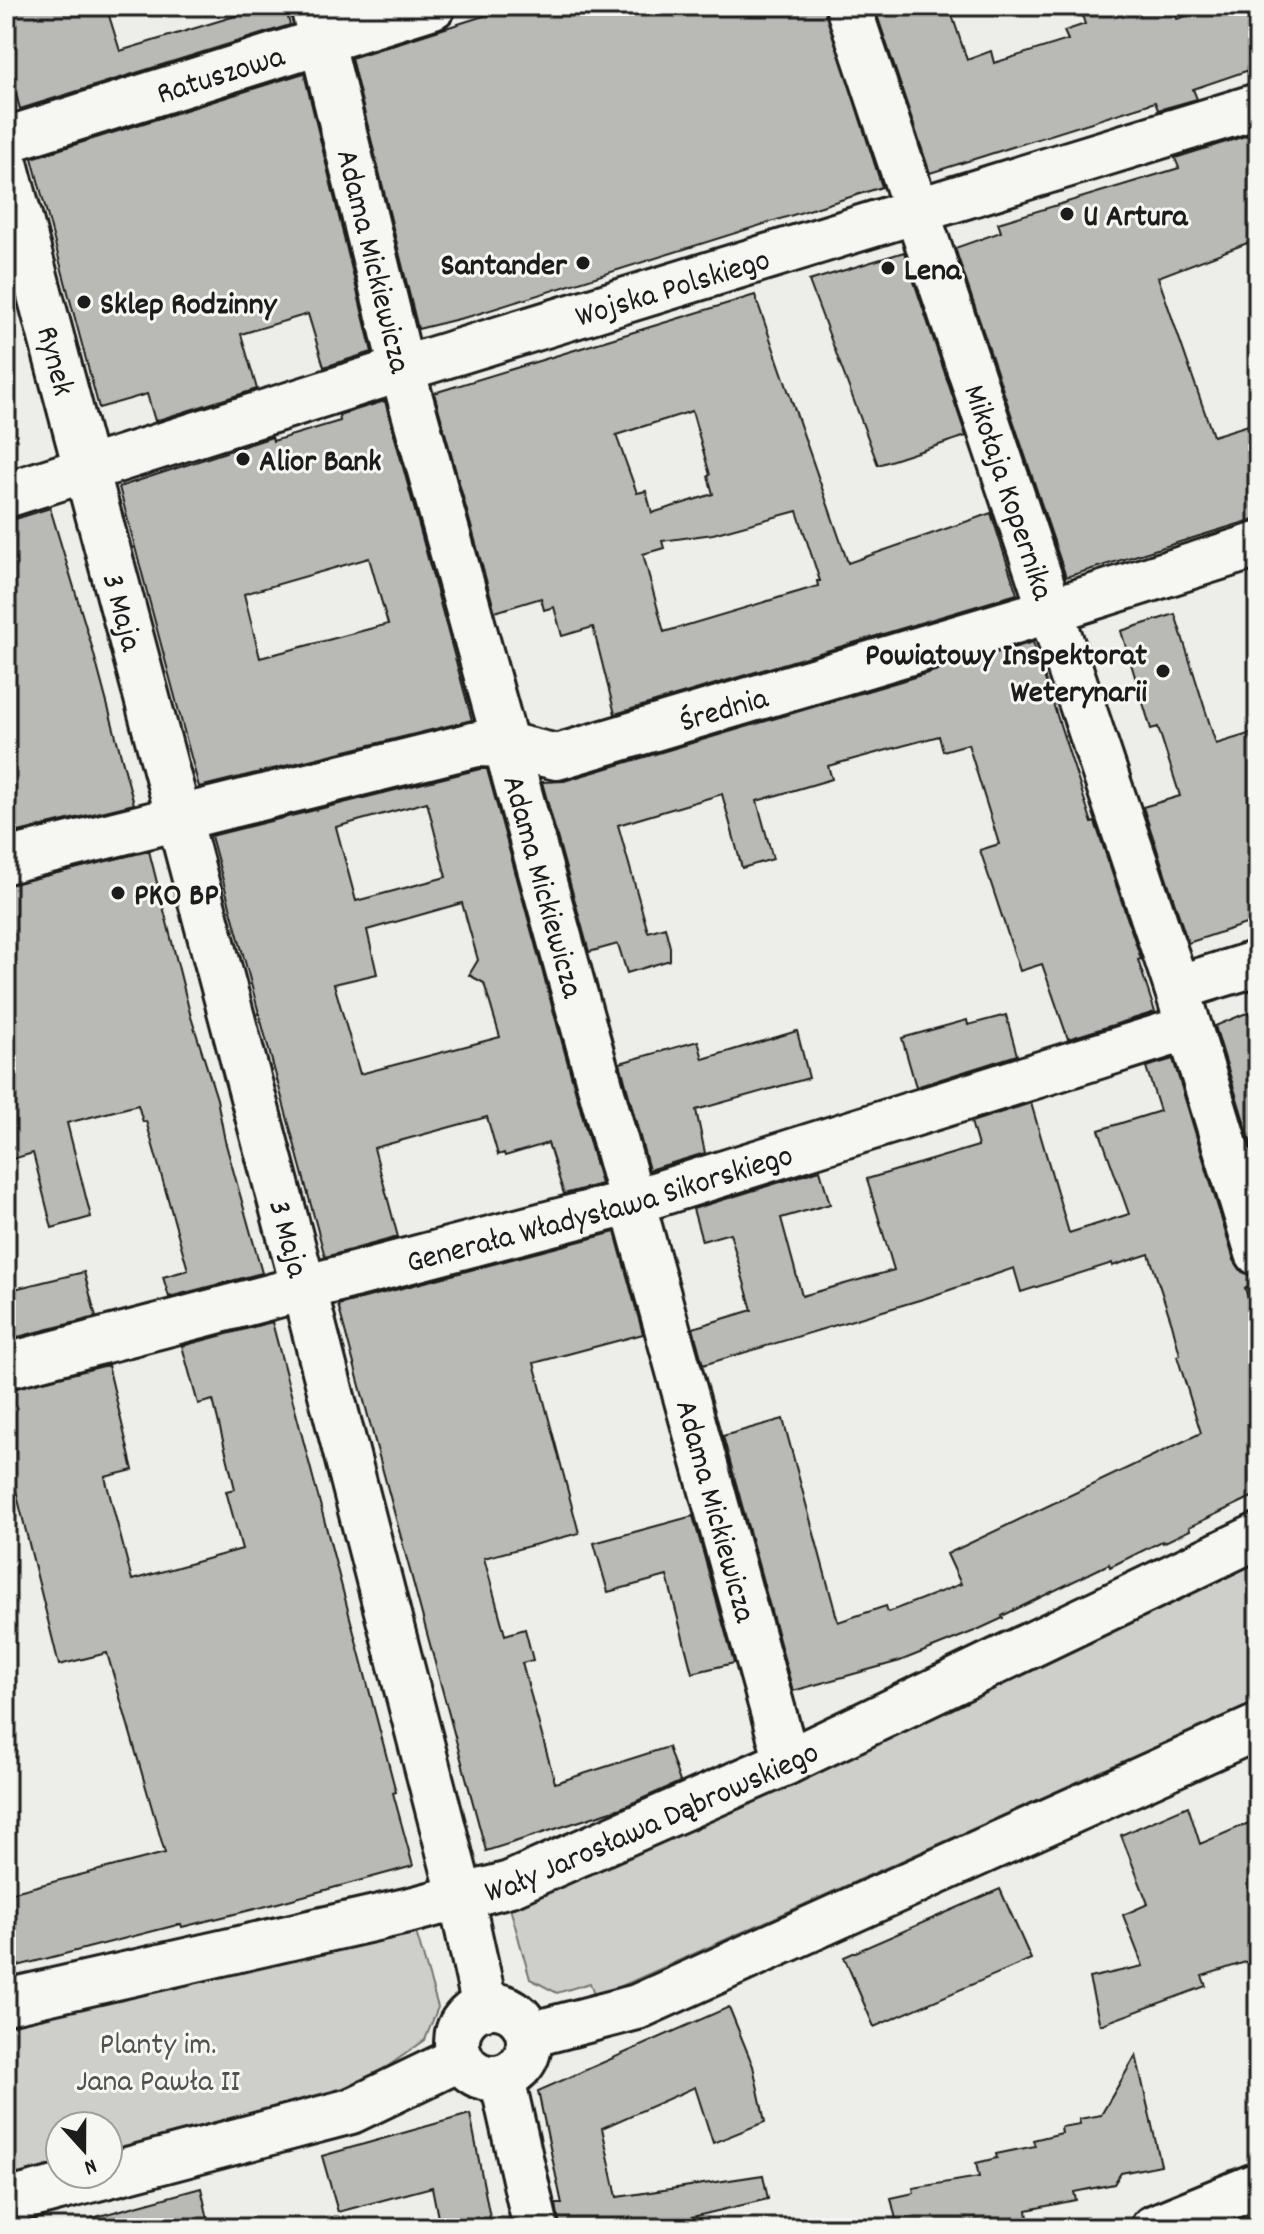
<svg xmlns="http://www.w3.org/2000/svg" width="1264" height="2234" font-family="Dekko,sans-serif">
<rect width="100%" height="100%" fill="#edede9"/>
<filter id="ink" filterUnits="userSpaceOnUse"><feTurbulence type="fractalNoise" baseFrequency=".0125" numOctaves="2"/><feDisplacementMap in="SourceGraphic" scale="16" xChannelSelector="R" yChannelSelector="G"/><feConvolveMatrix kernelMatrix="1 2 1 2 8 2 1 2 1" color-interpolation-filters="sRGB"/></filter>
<g filter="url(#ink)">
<path fill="#cececb" stroke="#757574" stroke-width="2" d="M1258,1550v151l-663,297 -5,-15 -33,10 -27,-14 -23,-82z
M413,1922l25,85 -13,33 -64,45 -253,67v-26h-48v39l-54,14v-160z"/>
<path fill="#b9b9b6" stroke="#1c1c1c" stroke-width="2" fill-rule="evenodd" d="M6,6h100l14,45 125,-38 -2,-7h42l5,19 -270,84 -14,-52z
M515,6h309l58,181 -411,129 -53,13 -67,-271z
M874,6h75l18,54 24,-9 3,12 74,-23 -4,-9 21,-7 -6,-18h94l4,13 38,-13h43v61l-65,22 4,10 -39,11 -3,-8 -225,71z
M304,73l68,279 -48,15 -16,-53 -67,20 16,55 -102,32 -8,-27 -48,14 -67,-250z
M1258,132v107l-100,38 55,159 45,-14v96l-192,59 -111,-329 46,-16 -3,-9 181,-55 -4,-10z
M904,252l62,184 -88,29 -69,-184z
M755,295l93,268 143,-50 26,81 -402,120 -22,-87 -31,9 -8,-29 -10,3 -3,-12 -46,14 -61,-219zM692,411l18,64 -2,1 5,18 -61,19 -6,-22 -9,2 -21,-58zM797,511l23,70h-3l1,5 -154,46 -21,-78 21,-6 -2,-7 51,-7z
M385,401l87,319 -273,67 -80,-300 153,-50 1,4 67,-20 -1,-6zM369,558l19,66 -128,34 -16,-64z
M50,508l42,139 42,157 -128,31v-313z
M1175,614l41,130 42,-13v189l-70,23 -45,-136 37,-11 -22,-69 -7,2 -30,-98z
M1033,642l59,181 3,-1 46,137 -3,1 17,52 -87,27 -26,-75 -22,7 -40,-121 19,-6 -31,-100 -25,7 -4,-15 -111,30 4,13 -75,22 16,58 -31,9 -20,-74 -104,31 30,107 17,-5 5,20v13l-43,13 -9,-29 -29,8 -47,-170 22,-1z
M480,769h7l114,415 -37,10 -16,-51 -43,13 -1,-3 -6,2 -11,-38 -113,31 24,89 -73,20 -114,-421zM427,802l19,75 -90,24 -20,-74zM462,903l16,57 -9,15 15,8 16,54 -140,37 -26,-90 43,-10 -10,-44z
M149,851l42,166 26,82 8,42 37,132 -93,24 -6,-20 25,-7 -42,-149 -3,1 -5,-17 -71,18 24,94 -39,11 -19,-75 -27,8v-276z
M1258,1012v155l-43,-141 29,-12z
M1006,1015l11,40 -101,32 -14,-49 65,-18 1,5z
M797,1031l12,47 -113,32 9,43 -56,17 -29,-107 78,-22 5,18z
M1173,1059l61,201 8,12 16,5v9l-13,2 13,42v164l-69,33 1,3 -27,13 -1,-2 -52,26 -1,-3 -107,52 1,2 -26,12 -77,31 -107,30 -70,-255 60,-17 55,203 48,-16 2,6 73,-28 -14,-30 254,-121 -24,-77 3,-1 -8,-31 -23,-70 -37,12v-3l-91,29 -7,-24 -88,30 -223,67 -10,-37 59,-18 -22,-77 -28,8 -9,-32 127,-39 10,34 -49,14 21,78 92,-26 -27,-91 111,-33 -7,-24 60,-19 38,130 60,-19 -30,-84 61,-19 -14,-44z
M615,1232l28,102 -109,29 45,170 -95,25 21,77 20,-6 8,31 -11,3 33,120 113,-36 12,35 -59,26 -135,43 -148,-546z
M84,1272l12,45 -90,23v-49z
M272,1322l124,470 -3,1 20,73 -150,41 -81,20 -1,-3 -175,45v-75l159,-41 -58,-200 -48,12 -44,-178 -9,3v-100l102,-25 25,105 -28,7 27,103 110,-31 -16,-58 9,-2 -22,-89 -15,4 -16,-58z
M693,1516l41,147 -42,10 -25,-97 -59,16 -14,-49z
M1188,1806l12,38 58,-25v139l-56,18 4,10 -106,39 -11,-47 54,-12 -20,-51 25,-11 -27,-69z
M1000,1889l31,70 -157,68 -30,-70z
M729,2007l24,59 12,56 -52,21 -18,-56 -93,41 15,69 146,-22 5,24 -76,18 2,11h-134l-4,-24h6l-24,-113z
M1136,2055l25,110 -40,8 -7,11 -40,8 2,8 -49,10 1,8 -44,10h-86l-7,-30 23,-5 -1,-5 66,-11 -3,-14 21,-5 -1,-4 39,-8 -2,-6 29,-7 -1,-6 19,-3 -1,-5 22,-4z
M470,2114l22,114h-52l-8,-41 -94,25 -16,-56z
M201,2188l9,40h-116l-2,-10z"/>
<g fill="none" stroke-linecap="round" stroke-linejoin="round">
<g stroke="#1c1c1c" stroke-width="50">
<g id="minor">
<path id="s1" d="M313,6l89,363 385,1393"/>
<path id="s2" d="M848,6l329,982 81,265"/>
<path id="s3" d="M6,140l427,-134"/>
<path id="s4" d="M6,167l298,1122 157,609 24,109"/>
<path id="s5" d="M6,495l396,-126 856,-263"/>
<path id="s6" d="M6,861l471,-117 29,1 51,12 495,-147 206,-65"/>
<path d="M1177,988l81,-25"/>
<path id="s7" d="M6,1366l626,-164 556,-174"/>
<path id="s8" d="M6,2002l405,-92 99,-26 277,-122 471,-226"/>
<circle cx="493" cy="2042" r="36"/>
<path d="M529,2035l108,-28 621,-280"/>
<path d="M502,2078l34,150"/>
<path d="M6,2202l345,-91 110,-53"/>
<path d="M1153,2228l105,-43"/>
</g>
</g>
<use href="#minor" stroke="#f6f6f2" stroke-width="44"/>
</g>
</g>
<g fill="#1c1c1c" stroke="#f6f6f2" stroke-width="3">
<circle cx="1067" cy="214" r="8"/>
<circle cx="583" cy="263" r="8"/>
<circle cx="888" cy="268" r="8"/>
<circle cx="84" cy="302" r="8"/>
<circle cx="243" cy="459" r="8"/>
<circle cx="1163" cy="671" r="8"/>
<circle cx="118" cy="893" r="8"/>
</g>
<g text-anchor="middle" stroke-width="6" stroke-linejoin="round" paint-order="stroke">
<g font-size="32" fill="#1c1c1c" stroke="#f6f6f2">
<text dy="11" stroke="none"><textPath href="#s3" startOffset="224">Ratuszowa</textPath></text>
<text dy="11" stroke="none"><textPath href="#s1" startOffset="262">Adama Mickiewicza</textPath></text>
<text dy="11" stroke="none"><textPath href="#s5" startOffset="698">Wojska Polskiego</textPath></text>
<text dy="11" stroke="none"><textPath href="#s4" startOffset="200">Rynek</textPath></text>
<text dy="11" stroke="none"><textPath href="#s2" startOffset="512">Mikołaja Kopernika</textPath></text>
<text dy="11" stroke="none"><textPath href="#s4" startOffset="460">3 Maja</textPath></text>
<text dy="11" stroke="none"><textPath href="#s6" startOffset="740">Średnia</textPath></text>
<text dy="11" stroke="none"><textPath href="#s1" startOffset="910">Adama Mickiewicza</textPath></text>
<text dy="11" stroke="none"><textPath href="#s7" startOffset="614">Generała Władysława Sikorskiego</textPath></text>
<text dy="11" stroke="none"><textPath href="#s4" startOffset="1108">3 Maja</textPath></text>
<text dy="11" stroke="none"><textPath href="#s1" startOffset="1558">Adama Mickiewicza</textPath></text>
<text dy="11" stroke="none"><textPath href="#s8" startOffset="672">Wały Jarosława Dąbrowskiego</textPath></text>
</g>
<g font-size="32" font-weight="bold" fill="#1c1c1c" stroke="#f6f6f2" text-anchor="start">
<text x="1083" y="225">U Artura</text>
<text x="567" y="274" text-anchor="end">Santander</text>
<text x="904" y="279">Lena</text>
<text x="100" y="313">Sklep Rodzinny</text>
<text x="259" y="470">Alior Bank</text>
<text x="1147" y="664" text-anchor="end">Powiatowy Inspektorat<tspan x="1147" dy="37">Weterynarii</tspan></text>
<text x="134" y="904">PKO BP</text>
</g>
<g font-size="32" fill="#515151" stroke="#f6f6f2">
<text x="158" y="2053">Planty im.<tspan x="158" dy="37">Jana Pawła II</tspan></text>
</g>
</g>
<rect width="1264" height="2234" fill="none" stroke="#f6f6f2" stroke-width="32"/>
<rect x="16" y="16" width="1232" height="2202" fill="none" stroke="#1c1c1c" stroke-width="3" filter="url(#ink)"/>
<g transform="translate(84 2150) rotate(159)"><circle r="38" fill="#f6f6f2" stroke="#9f9f9c" stroke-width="2"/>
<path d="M0-6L14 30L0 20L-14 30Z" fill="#1c1c1c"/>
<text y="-12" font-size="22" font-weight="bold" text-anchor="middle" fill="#1c1c1c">N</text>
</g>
</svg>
